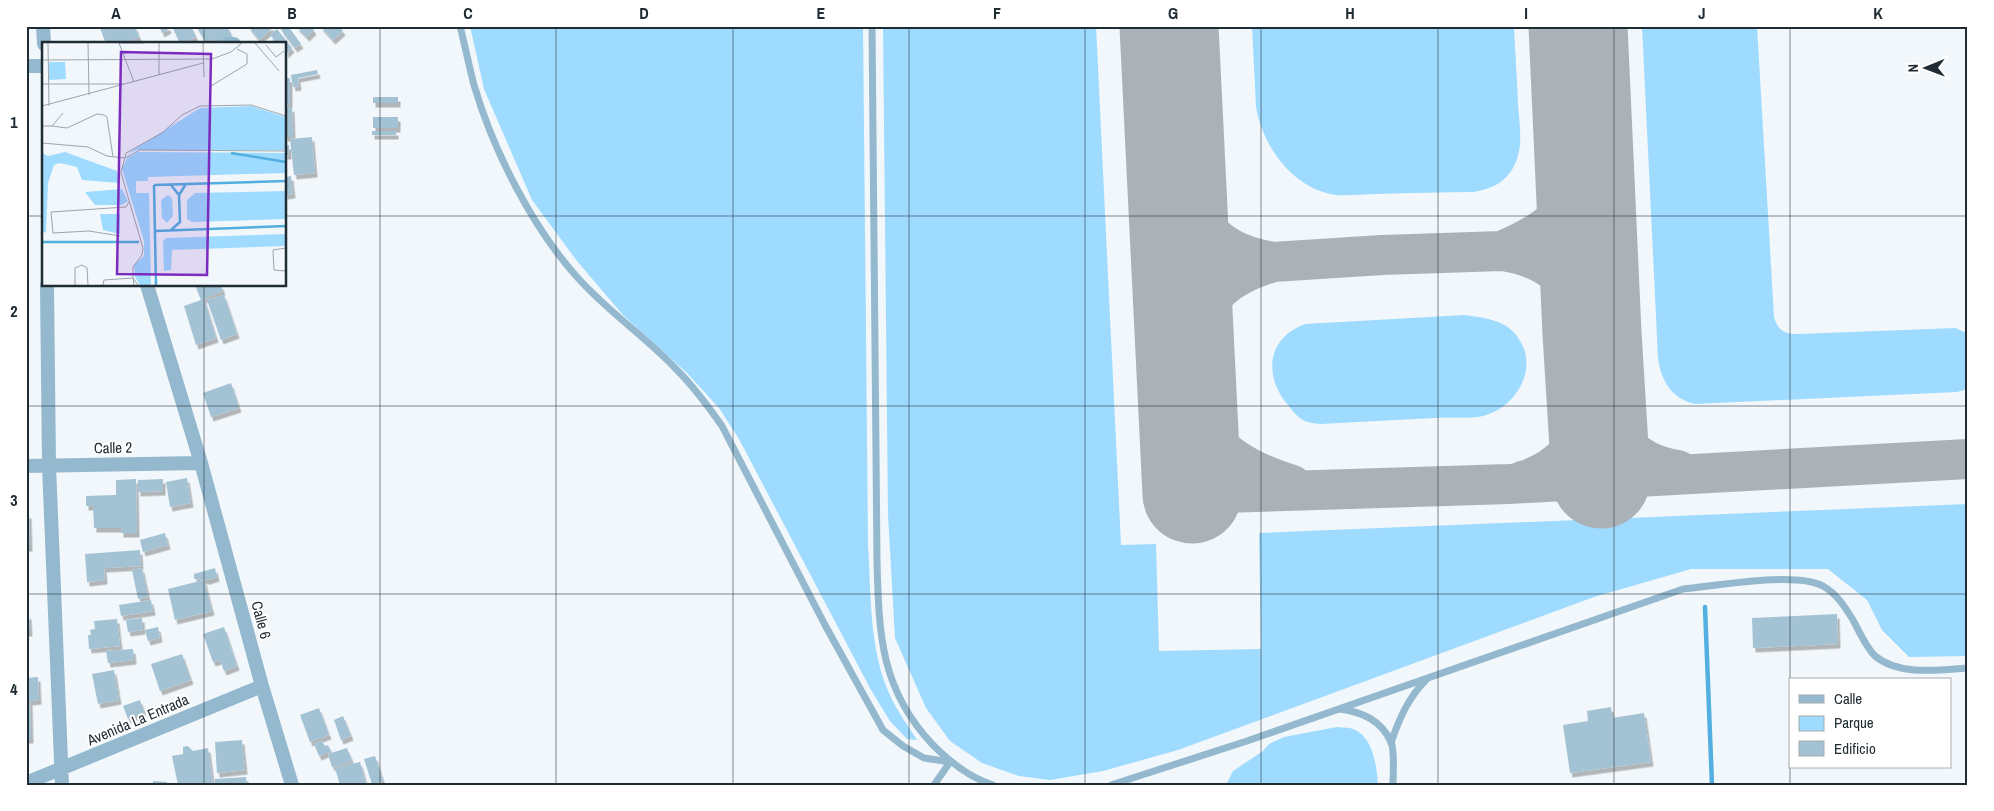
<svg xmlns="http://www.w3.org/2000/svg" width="1994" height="811" font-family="'Archivo Narrow',sans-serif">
<defs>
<filter id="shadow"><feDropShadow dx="2.5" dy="4.5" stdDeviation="0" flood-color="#0004"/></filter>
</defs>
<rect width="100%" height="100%" fill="#f1f7fb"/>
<path fill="#9edbff" d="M470,26h393l5,518c3,47 1,97 18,142 7,19 20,37 31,54l-10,-1 -17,-18 -19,-31 -132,-251 -20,-31 -32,-35 -64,-58 -46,-54 -45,-61 -48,-111z
M883,26h213l25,519 35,-1 3,107 102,-2 -2,-116 709,-29v152l-59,1 -27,-27 -15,-30 -39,-31h-137l-97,28 -416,153 -75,21 -53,9 -31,-4 -37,-13 -32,-22 -24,-33 -31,-70 -7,-123z
M1252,26h262c1,26 3,51 4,77 1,19 6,42 -3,61 -8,18 -23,25 -42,28 -32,0 -63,1 -95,2 -14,0 -29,2 -42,1 -43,-6 -73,-48 -80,-88z
M1642,26h115l17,291c4,14 11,17 25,17l157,-6 12,6v55l-11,3 -262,12c-23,-5 -34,-23 -37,-46z
M1465,315c27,4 48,6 59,34 10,28 -12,60 -41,67 -13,3 -34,1 -49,2 -38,2 -76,4 -114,6 -5,-1 -11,-1 -15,-3 -7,-3 -13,-11 -17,-16 -25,-29 -21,-67 17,-81z
M1337,727c5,1 12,0 16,2 20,7 24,38 25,56h-152l7,-14 30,-20 6,-7 15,-7z"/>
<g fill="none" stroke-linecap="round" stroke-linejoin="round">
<path stroke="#53afdf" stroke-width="4.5" d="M1705,607l7,178"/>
<path stroke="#aab2b8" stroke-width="40" d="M1178,200c19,20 38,45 65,54 10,4 20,6 30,8 -53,16 -61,33 -88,78
M1502,251c54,-23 73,-41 82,-100
M1273,262l109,-7 120,-4c51,7 76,34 90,82
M1595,379c14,47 29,84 83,91
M1188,408c24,42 58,63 104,77
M1522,481c48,-13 72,-55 73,-102
M1192,494l317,-10 459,-25"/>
<path stroke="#aab2b8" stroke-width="99" d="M1169,26l23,468
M1578,26l14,307 9,146"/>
</g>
<path fill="#a3c2d4" filter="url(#shadow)" d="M106,26h29l4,11 -18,7h-15l-6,-16z
M159,26h9l1,3 -7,4z
M172,26h19l5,11 -16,7z
M196,26h31l5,10 -13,8h-3l-3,-5 -7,4z
M248,26h27l-16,14z
M285,26h3l13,18 -6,4 -14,-18z
M296,26h15l3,4 -7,7z
M320,26h19l4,5 -10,9z
M277,29l15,19 -6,6 -1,-10h-7l-8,-9z
M317,70l1,4 -20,4 1,8 -6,1 -2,-12z
M285,78h5v26h-5z
M373,97h25v6h-25z
M285,107h7l1,30h-8z
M373,117h25v11h-25z
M372,131h24v4h-24z
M312,137l3,36 -21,2 -4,-36z
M285,145h4v10h-4z
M291,176l2,18 -8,1v-18z
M195,285h26l2,6 -19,8 12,39 -20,7 -12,-39 17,-6z
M224,295l13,39 -16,6 -14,-40z
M231,383l8,25 -28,9 -8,-24z
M187,478l4,25 -21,4 -4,-25z
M136,479l1,54h-16v-5h-27l-1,-22h-7v-10l30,-1v-15z
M163,479v12l-25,1v-12z
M26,514h3l1,33h-4z
M165,533l3,12 -25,7 -3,-12z
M140,550l1,16 -37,2 1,12 -18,2 -2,-28z
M142,568l6,29 -10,2 -6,-29z
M215,568l2,9 -9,3 -14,-1v-5z
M204,580l8,31 -37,9 -7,-31z
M151,600l2,11 -32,5 -2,-11z
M1837,614l1,30 -85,4 -1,-30z
M26,615h3l1,17h-4z
M142,618l1,12 -15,2 -2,-12z
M117,619l3,27 -31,3 -1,-14h3l-1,-5 5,-1 -1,-8z
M158,627l2,11 -12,3 -3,-11z
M224,627l13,39 -13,5 -4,-11 -7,2 -10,-28z
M133,649l1,11 -26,3 -2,-12z
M182,654l9,26 -31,11 -9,-27z
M114,670l5,30 -21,4 -6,-30z
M38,677l1,23 -9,1 1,38h-5v-61z
M140,700l4,12 -16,7 -5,-13z
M1611,707l1,11 32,-5 7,49 -81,11 -7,-48 25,-4 -1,-10z
M319,708l10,27 -19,7 -10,-27z
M343,716l8,20 -10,4 -7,-20z
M242,740l3,30 -28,3 -2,-31z
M322,741l3,5 3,-1 3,6 -12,5 -5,-12z
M188,746l5,5 15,-3 5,37h-35l-6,-29 11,-2v-7z
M347,748l5,13 -20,6 -4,-13z
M375,756l8,25 -11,3 -8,-25z
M360,762l6,22 -26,1 -5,-17z
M246,777l1,8h-32v-6z
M153,781l14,1v3h-14z"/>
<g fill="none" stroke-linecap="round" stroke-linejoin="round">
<path stroke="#94b8ce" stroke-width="7" d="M460,26c5,20 9,40 14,59 19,65 58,142 103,192 30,34 69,60 100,93 17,17 31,36 45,56l103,199 58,105 20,16 21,12 26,4
M872,26l5,535c2,73 3,128 56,184 17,17 37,33 60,40
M1340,709c22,3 41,11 51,33 4,9 2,32 2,43
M1391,743c8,-24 17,-45 35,-63
M934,785l16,-23
M1111,785l136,-44 436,-152c33,-3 112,-18 140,-3 14,8 22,21 30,34 6,11 13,27 22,36 24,20 64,14 93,12"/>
<path stroke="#94b8ce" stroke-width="14" d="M43,26l1,18
M228,44h6
M26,66h18
M47,285l2,181 13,319
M147,285l54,178 61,223 30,99
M26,466l175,-3
M26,783l236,-97"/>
</g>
<path fill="none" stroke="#202c34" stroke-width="1" stroke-opacity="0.55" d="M204,26v18M380,26v759M556,26v759M733,26v759M909,26v759M1085,26v759M1261,26v759M1438,26v759M1614,26v759M1790,26v759M26,216h18M285,216h1683M204,285v500M26,406h1942M26,594h1942"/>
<g text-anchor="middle" stroke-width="4" stroke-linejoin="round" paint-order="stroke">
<g font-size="15" fill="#202c34" stroke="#fff">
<text transform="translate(113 448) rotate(-1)" y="5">Calle 2</text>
<text transform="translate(261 620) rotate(75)" y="5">Calle 6</text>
<text transform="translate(138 720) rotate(-23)" y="5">Avenida La Entrada</text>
</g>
</g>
<g transform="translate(42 42)">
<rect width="244" height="244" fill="#f1f7fb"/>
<path d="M7,20h16l1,17 -17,1zM209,64l35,11v33h-149l-10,4 73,-46zM23,110l52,19 3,12 -38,-3 -5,-13 -17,-4 -6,2 -6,18 -2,50 -4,-2v-78l6,3zM96,110l148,1v20l-138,4v4h-12v12h13l2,92h-11l-5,-8 -1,-12 10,-9v-15l-22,-72 5,-11zM80,147l6,12 -6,4h-27l-10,-13zM244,149v28l-94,3 -5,-3v-19l8,-7zM126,153l4,3 1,18 -6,7 -5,-5 -1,-18zM58,172h20v20l-17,-4zM244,192v12l-114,4 -1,20 -7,1 -1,-30 3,-3z" fill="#9edbff"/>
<path fill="none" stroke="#53afdf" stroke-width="2.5" d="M189,111l55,9M112,143l2,100M112,143l132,-4M129,143l8,10 7,-11M129,188l9,-8 -1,-27M113,189l131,-5M0,200h97"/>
<path fill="none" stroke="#9da6ab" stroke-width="1" d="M6,1l1,63M46,1l1,52M77,1l15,39M77,1h25M161,1l1,34M213,1l24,28M224,3l10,12 8,-6M0,18l170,-1 19,-7 11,-9M117,33v-32M0,42h81M169,44l36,-22v-10l-10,-5M0,64l161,-43M0,84h10l11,-13M10,84l15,2 30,-14 7,1 3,2 6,40M0,101l46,4 19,9 17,2M83,116l15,-8 146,1M78,194l-31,-5 -36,2 -2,-21 75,-5 3,-5M244,206l-13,2 1,20 12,1M33,243v-17l7,-3 5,3 1,17M61,243l1,-5 29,-2 1,7M96,243l-5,-7v-11l9,-12 1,-7 -22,-75 5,-20 36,-20 20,-18 18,-9 51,-1 35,11"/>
<path fill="#7b2cbf" fill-opacity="0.15" stroke="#7b2cbf" stroke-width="2.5" d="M79,10l90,2 -4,221 -90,-1z"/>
<rect width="244" height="244" fill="none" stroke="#202c34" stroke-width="2.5"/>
</g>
<rect width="1994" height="811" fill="none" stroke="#ffffff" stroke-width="55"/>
<rect x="1789" y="678" width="162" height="90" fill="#ffffff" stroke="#a6abae"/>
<rect x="1799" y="695" width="25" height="8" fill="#94b8ce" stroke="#a6abae"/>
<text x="1834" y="704" font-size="15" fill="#202c34">Calle</text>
<rect x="1799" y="716" width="25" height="15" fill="#9edbff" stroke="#a6abae"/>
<text x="1834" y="728" font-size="15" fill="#202c34">Parque</text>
<rect x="1799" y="741" width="25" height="15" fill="#a3c2d4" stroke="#a6abae"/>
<text x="1834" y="754" font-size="15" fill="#202c34">Edificio</text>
<g transform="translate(1926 68) rotate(269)" stroke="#ffffff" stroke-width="4" paint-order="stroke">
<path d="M0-4L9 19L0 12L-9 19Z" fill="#202c34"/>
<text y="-8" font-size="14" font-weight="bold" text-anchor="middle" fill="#202c34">N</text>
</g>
<rect x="28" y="28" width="1938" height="756" fill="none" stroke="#202c34" stroke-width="2"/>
<g font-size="16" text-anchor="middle" font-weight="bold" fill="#202c34">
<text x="116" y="19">A</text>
<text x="292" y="19">B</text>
<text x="468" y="19">C</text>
<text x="644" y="19">D</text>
<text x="821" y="19">E</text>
<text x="997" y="19">F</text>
<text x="1173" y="19">G</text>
<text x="1350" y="19">H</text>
<text x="1526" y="19">I</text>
<text x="1702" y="19">J</text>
<text x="1878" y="19">K</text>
<text x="14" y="128">1</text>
<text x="14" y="317">2</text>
<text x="14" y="506">3</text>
<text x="14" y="695">4</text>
</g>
</svg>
